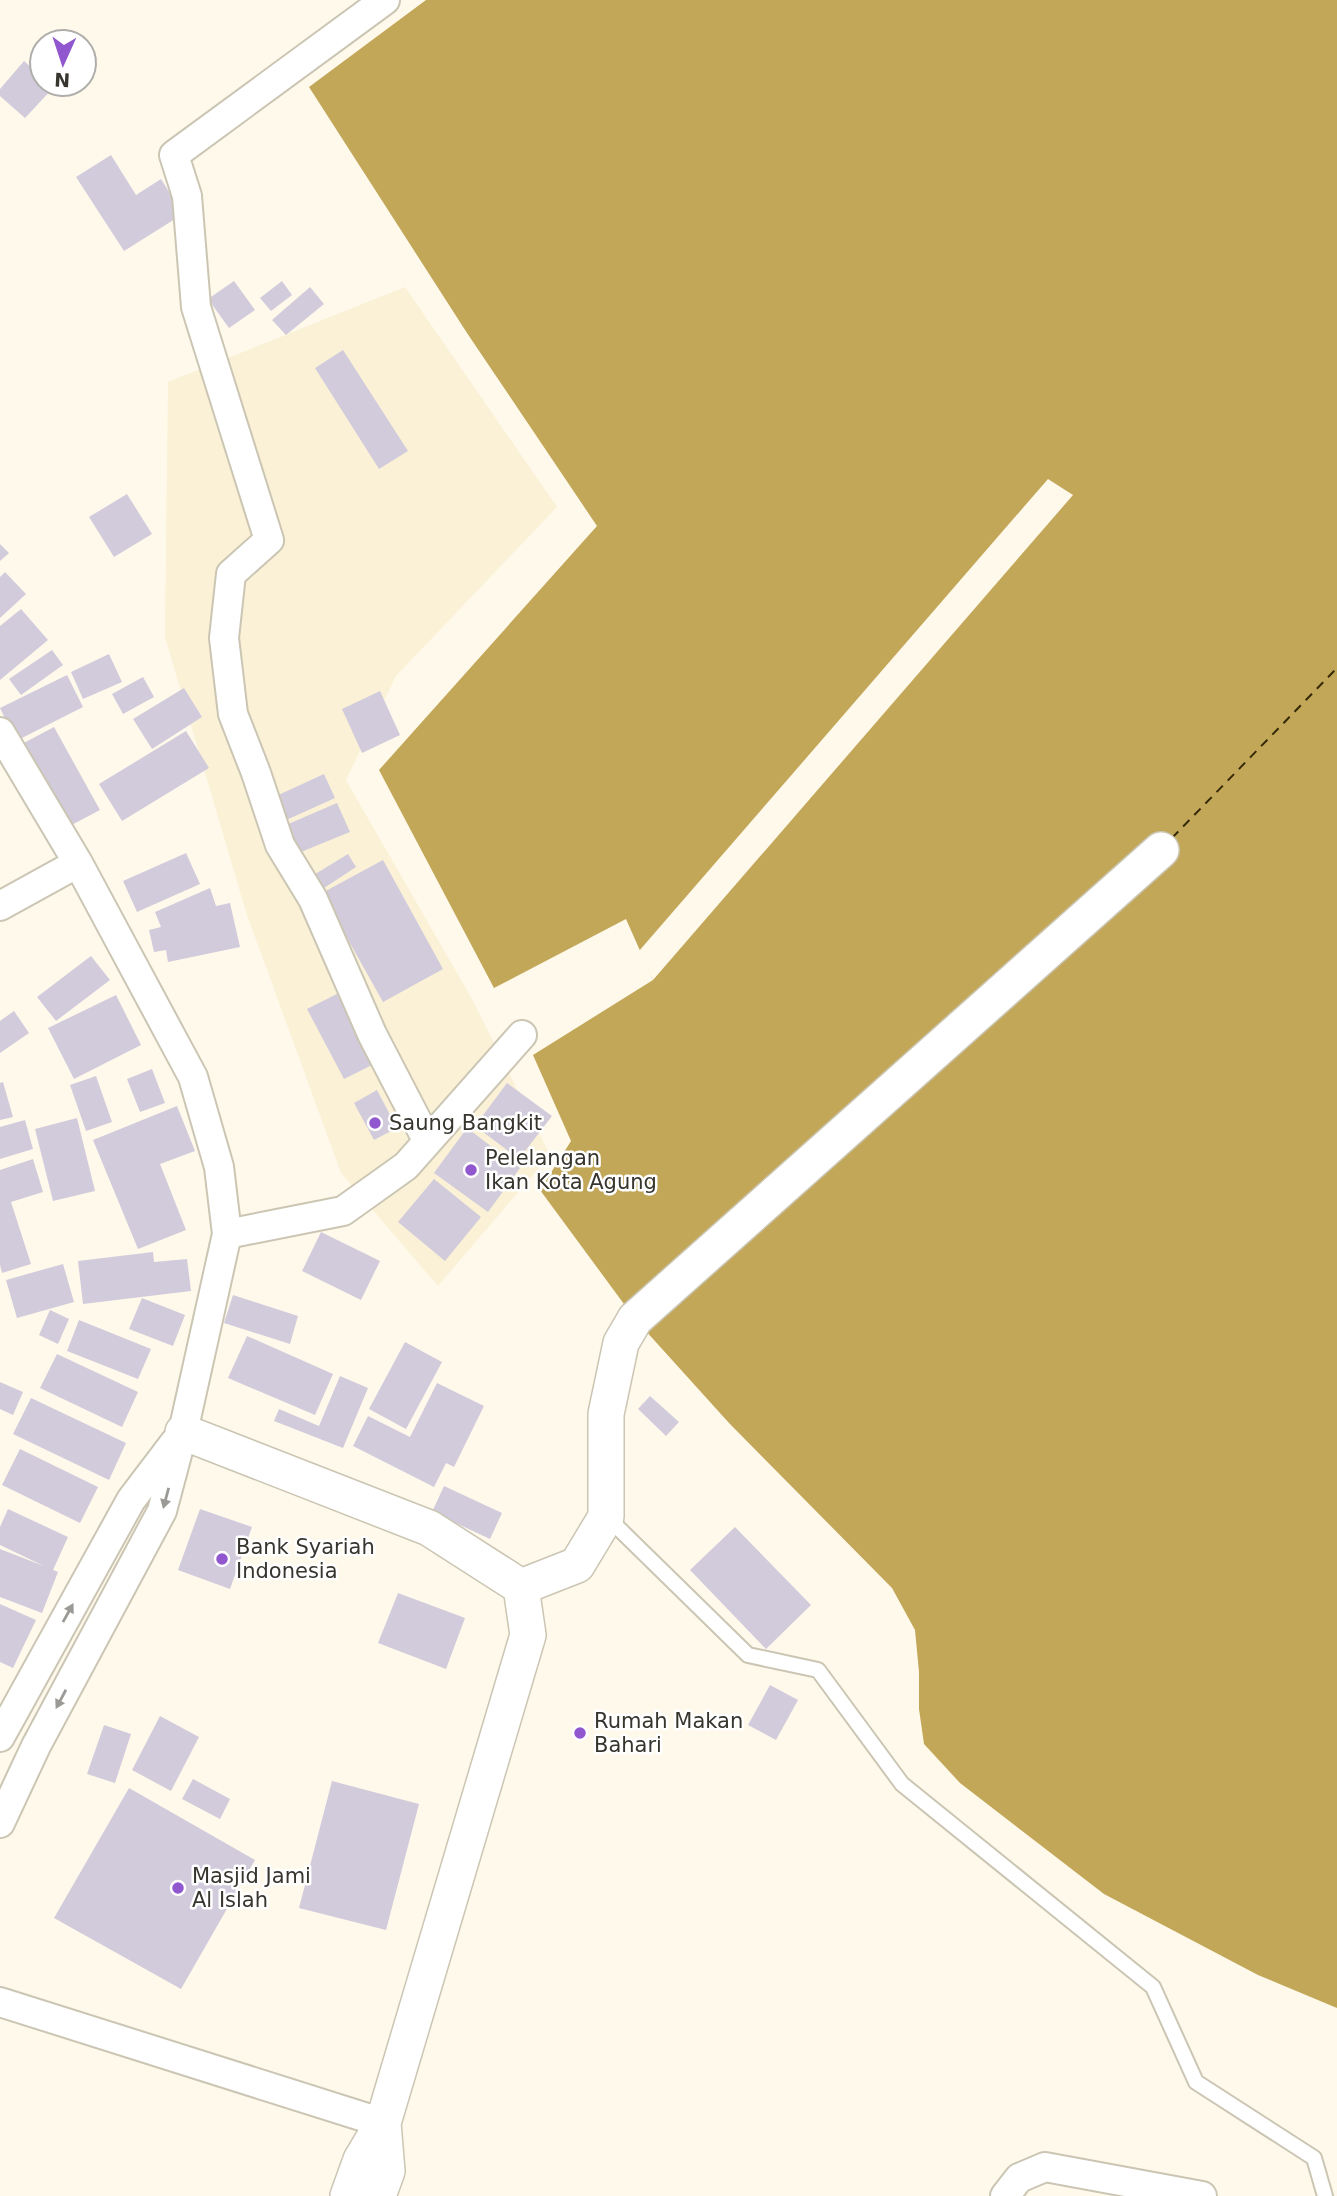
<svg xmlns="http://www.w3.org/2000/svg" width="1337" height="2196" font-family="'DejaVu Sans',sans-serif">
<rect width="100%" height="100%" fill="#fff9eb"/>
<path fill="#faf1d7" d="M405,287l152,220 -161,169 -50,104 126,219 78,156 -112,131 -97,-113 -95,-261 -81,-275 3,-255z"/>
<path fill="#c2a759" d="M426,0h911v2008l-79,-33 -154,-81 -144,-111 -36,-39 -5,-35v-37l-4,-42 -23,-42 -163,-165 -94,-104 -95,-129 31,-49 -38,-86 120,-75 -27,-61 -132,69 -115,-218 218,-244 -130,-193 -158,-246z"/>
<path fill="#fff9eb" d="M1048,479l25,16 -420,485 -14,-29z"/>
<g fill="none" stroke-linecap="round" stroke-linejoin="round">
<path stroke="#352906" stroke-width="2" stroke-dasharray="9 7" stroke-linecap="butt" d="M1172,838l165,-170"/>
</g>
<path fill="#d1cbdc" d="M24,61l18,16v7h8l4,3 -29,31 -25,-22v-7z
M111,155l25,40 25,-16 22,35 -59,37 -48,-74z
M234,281l21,29 -26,18 -21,-29z
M282,281l10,14 -21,16 -11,-13z
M310,287l14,17 -38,31 -14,-15z
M343,350l65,101 -29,18 -64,-101z
M127,494l25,40 -38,23 -25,-40z
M0,544l9,9 -9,8z
M5,572l21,22 -26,24v-41z
M21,609l27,31 -48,40v-54z
M52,650l11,15 -42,30 -12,-16z
M109,654l13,28 -39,17 -12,-27z
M67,675l16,32 -67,34 -16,-33z
M143,677l11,20 -31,17 -11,-20z
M184,688l18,29 -50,32 -19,-30z
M380,691l20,44 -38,18 -20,-44z
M54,727l46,83 -36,19 -46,-83z
M186,731l23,37 -87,53 -23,-37z
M324,774l11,24 -51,23 -10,-24z
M337,803l13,29 -59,24 -12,-28z
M186,853l14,31 -63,28 -14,-31z
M348,854l8,13 -35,23 -9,-14z
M383,860l60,109 -60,33 -61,-109z
M210,888l6,18 14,-3 10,44 -72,15 -2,-12 -12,2 -5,-22 12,-3 -6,-15z
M91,956l19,24 -54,41 -19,-24z
M337,994l37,70 -30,15 -37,-70z
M116,995l25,50 -67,34 -26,-51z
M14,1011l15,22 -29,20v-32z
M152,1069l13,34 -25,9 -13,-33z
M96,1076l16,46 -26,9 -16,-46z
M3,1082l10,35 -13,3v-37z
M507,1083l45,33 -33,43 -44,-33z
M377,1090l20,38 -23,12 -20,-37z
M177,1106l18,45 -35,13 26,66 -48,19 -45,-109z
M77,1118l18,73 -42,10 -18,-72z
M25,1120l8,29 -33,10v-32z
M467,1128l53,40 -32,44 -54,-39z
M33,1159l10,33 -32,10 20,62 -29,9 -2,-8v-95z
M434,1179l47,38 -36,44 -47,-39z
M321,1232l59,29 -19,39 -59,-29z
M153,1252l1,10 33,-3 4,32 -108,13 -5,-43z
M63,1264l11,38 -57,16 -11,-38z
M233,1295l65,21 -8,28 -66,-21z
M142,1298l43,17 -12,31 -44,-17z
M50,1310l19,9 -11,25 -19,-9z
M79,1320l72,29 -13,30 -71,-28z
M247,1336l86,38 -18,41 -87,-37z
M405,1342l37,20 -36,67 -37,-20z
M57,1354l81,38 -16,35 -82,-39z
M340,1376l28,12 -25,60 -69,-27 5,-12 40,17z
M0,1382l23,10 -10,23 -13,-6z
M437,1383l47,23 -30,61 -8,-4 -12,24 -81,-41 15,-30 42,21z
M650,1396l29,26 -13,14 -28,-27z
M31,1398l95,45 -17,37 -96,-46z
M20,1449l78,38 -18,36 -78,-38z
M444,1486l58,27 -12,26 -58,-27z
M8,1509l60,28 -15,33 5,2 -16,41 -42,-16v-48l44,17 -44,-21v-18z
M200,1509l52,18 -22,62 -52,-19z
M735,1527l76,78 -45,44 -76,-79z
M398,1593l67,25 -19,51 -68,-26z
M0,1604l36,16 -23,48 -13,-6z
M770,1685l28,15 -22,40 -28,-15z
M160,1716l39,21 -28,54 -39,-21z
M104,1725l27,9 -16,49 -28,-9z
M193,1779l37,20 -10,20 -38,-20z
M332,1781l87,23 -33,126 -87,-22z
M129,1788l126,72 -74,129 -127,-71z"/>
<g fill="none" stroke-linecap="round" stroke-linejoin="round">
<g stroke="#cbc5b3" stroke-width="18">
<path id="service" d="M607,1517l141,138 70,15 84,114 251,203 43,95 118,76 11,38"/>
</g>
<g stroke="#cbc5b3" stroke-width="32">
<path id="minor" d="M385,0l-211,155 13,41 9,111 73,233 -38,34 -7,64 9,76 23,59 24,72 33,54 59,135 55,106
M0,732l78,131
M0,906l78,-43 115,214 26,90 8,67 -44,198 -21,79 -126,235 -36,77
M227,1234l116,-23 63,-45 116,-131
M0,1737l131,-237 44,-58
M0,2002l383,121
M1005,2196l14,-18 26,-11 157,29"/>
</g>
<g stroke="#cbc5b3" stroke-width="38">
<path id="tertiary" d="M183,1432l246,96 92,59 7,48 -145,488 -22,37 -13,36
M521,1587l56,-22 29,-48v-103l15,-71 14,-24 526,-469
M378,2196l9,-25 -4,-48"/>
</g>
<use href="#service" stroke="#fff" stroke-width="14"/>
<use href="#minor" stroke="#fff" stroke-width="28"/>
<use href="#tertiary" stroke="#fff" stroke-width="35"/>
</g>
<defs><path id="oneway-solid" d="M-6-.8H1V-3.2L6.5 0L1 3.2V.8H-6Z" transform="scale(1.75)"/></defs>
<g fill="#9b9a96">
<use href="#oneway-solid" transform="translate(166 1498) rotate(105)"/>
<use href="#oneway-solid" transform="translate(68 1613) rotate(-61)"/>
<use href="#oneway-solid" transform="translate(61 1699) rotate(118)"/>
</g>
<g fill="#9057ce" stroke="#fff" stroke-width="2.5">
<circle cx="375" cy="1123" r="7"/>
<circle cx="471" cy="1170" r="7"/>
<circle cx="222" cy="1559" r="7"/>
<circle cx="580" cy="1733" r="7"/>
<circle cx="178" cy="1888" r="7"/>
</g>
<g text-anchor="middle" stroke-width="5" stroke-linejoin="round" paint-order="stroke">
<g font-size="21" fill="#37352e" stroke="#fff" text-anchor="start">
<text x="389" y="1130">Saung Bangkit</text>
<text x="485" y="1165">Pelelangan<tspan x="485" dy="24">Ikan Kota Agung</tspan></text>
<text x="236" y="1554">Bank Syariah<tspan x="236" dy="24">Indonesia</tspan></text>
<text x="594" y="1728">Rumah Makan<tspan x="594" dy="24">Bahari</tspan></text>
<text x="192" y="1883">Masjid Jami<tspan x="192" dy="24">Al Islah</tspan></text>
</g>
</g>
<g transform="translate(63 63) rotate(183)"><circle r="33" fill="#ffffff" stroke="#afaeab" stroke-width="2"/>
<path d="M0-5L12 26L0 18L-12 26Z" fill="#9057ce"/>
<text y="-10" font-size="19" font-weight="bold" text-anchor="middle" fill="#37352e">N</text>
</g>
</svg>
